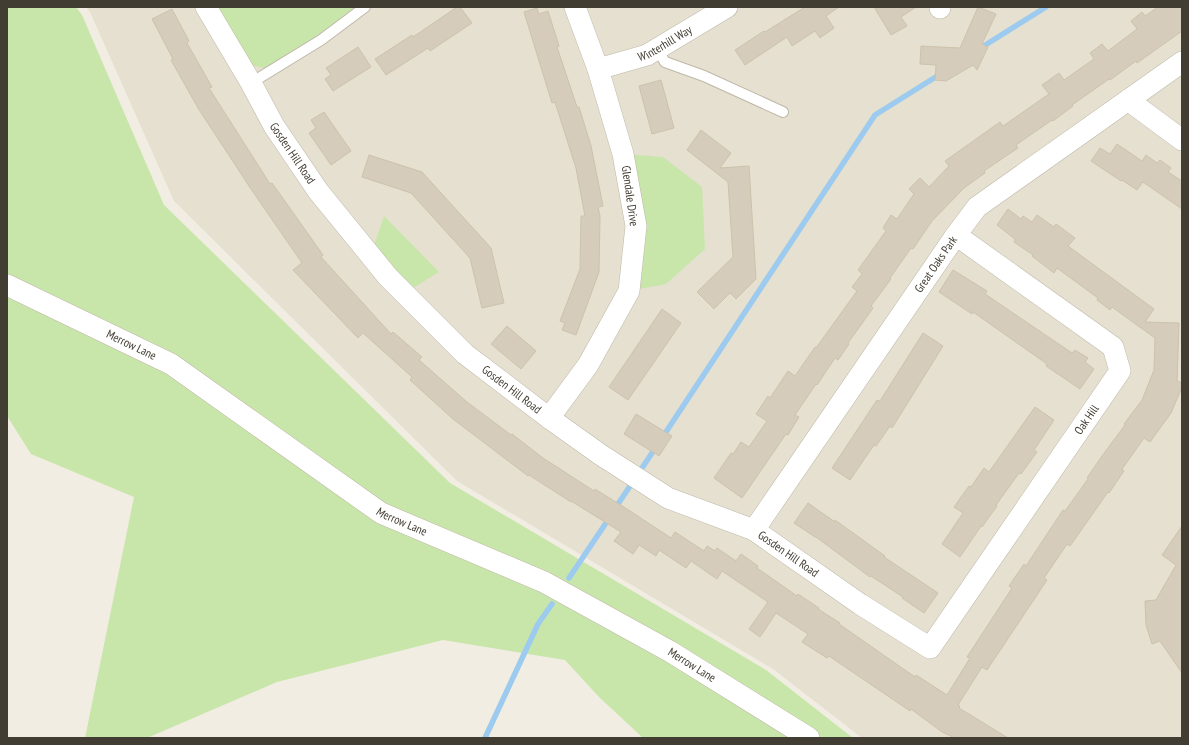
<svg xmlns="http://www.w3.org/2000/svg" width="1189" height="745" font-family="'PT Sans Narrow',sans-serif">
<rect width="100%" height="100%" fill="#f1ede2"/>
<path fill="#e5e0d0" d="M86,7h1096v731h-320l-89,-69 -316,-188 -283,-280 -84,-189z"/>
<path fill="#c8e6aa" d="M7,7h69l6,8 82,190 286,278 316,187 87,68h-210l-44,-41 -34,-37 -122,-20 -166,42 -130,56h-62l49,-241 -103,-43 -24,-38z
M216,7h142l-29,21 -62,41 -20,-5z
M623,154l40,3 39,30 3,62 -39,35 -37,7z
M384,216l55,56 -31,19 -36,-40z"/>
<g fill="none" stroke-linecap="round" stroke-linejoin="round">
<path stroke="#9dcaef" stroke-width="5.5" d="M979,49l67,-42
M662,438l213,-323 67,-42
M614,510l42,-63
M569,578l41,-61
M485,738l53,-114 14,-20"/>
</g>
<path fill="#d6ccbb" stroke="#cdc2ab" d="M457,7h3l12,16 -42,28 -2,-3 -42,27 -11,-16 37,-24 1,2z
M805,7h34l-13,9 8,12 -14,10 -5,-7 -23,15 -5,-9 -42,28 -10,-15 29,-19 1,1z
M874,7h42l-15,10 6,9 -16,9z
M978,7l18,7 -14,30 6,3 -11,23 -4,-5 -27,16 -11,-1 1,-15 -16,-1 1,-18 39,2z
M1158,7h24v24l-45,32 -1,-2 -26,19 -1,-1 -37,26 1,1 -20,15 -1,-1 -36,25 2,3 -34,23 1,2 -21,15 -32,33 -19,28 -2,-1 -21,30 1,1 -20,27 2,2 -25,35 1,1 -11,16 -3,-2 -18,27 -1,-1 -21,31 4,2 -11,18 -2,-1 -44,64 -28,-20 17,-25 2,1 8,-12 8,5 18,-26 -11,-7 12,-18 2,2 18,-27 7,5 20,-29 1,1 41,-57 -5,-4 10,-13 -4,-4 28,-39 -3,-3 8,-13 6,4 17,-25 -5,-5 11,-11 9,9 20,-21 -4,-5 55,-39 3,4 46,-32 -7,-9 17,-12 5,7 30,-21 -4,-6 12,-9 6,7 29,-22 -6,-8 11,-9 3,4z
M537,8l2,6 9,-3 11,35 -2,1 20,60h2l12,39 12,60 -5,1 2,9 -1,56 -23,63 -14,-5 3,-7 -5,-2 20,-52 1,-53h4l-9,-48 -21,-66 -3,1 -28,-91z
M172,9l17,32 -2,2 25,44 -3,1 61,96 2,-1 51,72 -2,2 70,77 2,-2 29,25 -3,3 48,42 44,33 1,-1 31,24 51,33 1,-2 32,20 44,29 4,-6 29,19 3,-5 8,5 2,-3 19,13 5,-7 17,12 -1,2 40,28 1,-2 21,14 -1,1 22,14 -1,1 76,53 1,-2 31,20 23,-37 -3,-1 45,-69 -3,-2 15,-22 2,2 37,-56 2,1 23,-32 -1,-1 15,-22 23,-31 -1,-1 18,-24 12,-30 1,-32 -43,-31 -2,3 -13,-10 1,-2 -41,-30 -3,5 -22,-17 1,-1 -19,-13 1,-3 -18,-14 11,-16 13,10 2,-3 9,6 5,-7 17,12 2,-3 19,14 -7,8 86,63 -9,13 34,1 -2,58 5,2v4l-11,26 -21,29 -6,-4 -22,31 2,2 -15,22 -1,-1 -38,54 -3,-2 -23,34 3,2 -60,90 -5,-3 -24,38 2,1 -1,2 49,30h-53l-13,-6 -31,-23 -1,2 -81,-55 -2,2 -25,-16 6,-8 -32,-21 -16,24 -11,-8 19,-27 -46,-31 -5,8 -26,-18 -5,7 -27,-18 -3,6 -17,-11 -6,9 -19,-13 7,-9 -50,-31v1l-42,-27 -1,1 -75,-57 -43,-39 2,-3 -49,-44 -5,5 -65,-68 9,-7 -51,-74 -53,-81 -27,-48 2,-1 -21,-40z
M358,47l13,20 -38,24 -8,-12 6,-4 -5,-7z
M661,80l13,48 -22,6 -13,-48z
M324,112l27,39 -20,14 -22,-32 7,-5 -5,-8z
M701,130l30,23 -11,15 29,-2 7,113 -20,20 -6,-6 -16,16 -17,-17 36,-35 -5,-75 -41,-32z
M1117,144l25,17 4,-6 11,8 3,-3 11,8 -3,4 14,9v28l-39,-27 -6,8 -15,-10 -1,1 -30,-20 9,-13 10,6z
M369,155l53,17 69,76 13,55 -22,5 -12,-50 -59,-65 -49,-16z
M953,270l34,21 -2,3 87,59 3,-3 13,8 -3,4 9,7 -14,20 -34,-23 1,-2 -74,-52 -1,2 -33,-22z
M662,309l19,14 -53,77 -19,-13z
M507,326l29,25 -15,18 -30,-25z
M923,333l20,13 -51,82 -2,-2 -14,20 -2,-1 -24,35 -18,-12 45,-68 3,1z
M1035,407l19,13 -20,30 3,2 -16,22 -2,-1 -23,32 1,1 -15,21 -1,-1 -21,31 -18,-13 21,-31 -9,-6 15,-21 2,1 13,-19 5,4z
M636,414l36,22 -13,20 -35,-22z
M808,503l27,19v-2l50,36 -1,1 54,36 -14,20 -22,-15 1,-1 -32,-21 -1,1 -54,-40h-1l-21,-14z
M1182,526v147l-22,-32 -8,3 -6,-19 -1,-24 11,-1 20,-35 -14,-10z"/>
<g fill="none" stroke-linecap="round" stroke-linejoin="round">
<g stroke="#bfb8a8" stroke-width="12">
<path id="service" d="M657,49l8,13 39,14 79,36
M251,83l70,-43 44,-33"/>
</g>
<g stroke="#bfb8a8" stroke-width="22">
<g id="minor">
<path id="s1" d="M206,7l45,76 23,43 44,65 70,86 77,77 84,64 52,37 67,43 86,32 106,74 70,44 190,-277 -7,-24 -157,-112"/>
<path d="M940,7v1"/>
<path id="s2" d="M598,69l49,-14 80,-48"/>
<path d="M1128,100l54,40"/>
<path id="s3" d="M7,285l164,79 210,149 163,69 127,70 138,86"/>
<path d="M549,418l39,-53 41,-74 7,-65 -13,-72 -25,-85 -23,-62"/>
<path id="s4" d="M754,530l202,-295 21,-28 205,-145"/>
</g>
</g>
<use href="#service" stroke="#fff" stroke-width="10"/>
<use href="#minor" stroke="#fff" stroke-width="21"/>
</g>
<g text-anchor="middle" stroke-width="3.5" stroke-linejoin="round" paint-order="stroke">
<g font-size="12" fill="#423d33" stroke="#fff">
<text dy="4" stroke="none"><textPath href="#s2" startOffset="72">Winterhill Way</textPath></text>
<text dy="4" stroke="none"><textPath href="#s1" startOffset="170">Gosden Hill Road</textPath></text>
<text transform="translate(630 196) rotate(82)" y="4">Glendale Drive</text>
<text dy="4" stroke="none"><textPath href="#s4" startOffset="322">Great Oaks Park</textPath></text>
<text dy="4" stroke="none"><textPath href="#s3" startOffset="138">Merrow Lane</textPath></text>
<text dy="4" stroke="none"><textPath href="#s1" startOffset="494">Gosden Hill Road</textPath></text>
<text dy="4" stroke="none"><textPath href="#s1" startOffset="1265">Oak Hill</textPath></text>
<text dy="4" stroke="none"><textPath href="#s3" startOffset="462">Merrow Lane</textPath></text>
<text dy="4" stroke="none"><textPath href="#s1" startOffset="818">Gosden Hill Road</textPath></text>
<text dy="4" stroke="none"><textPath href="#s3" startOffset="786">Merrow Lane</textPath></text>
</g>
</g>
<rect width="1189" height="745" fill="none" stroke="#423d33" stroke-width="16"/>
</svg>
